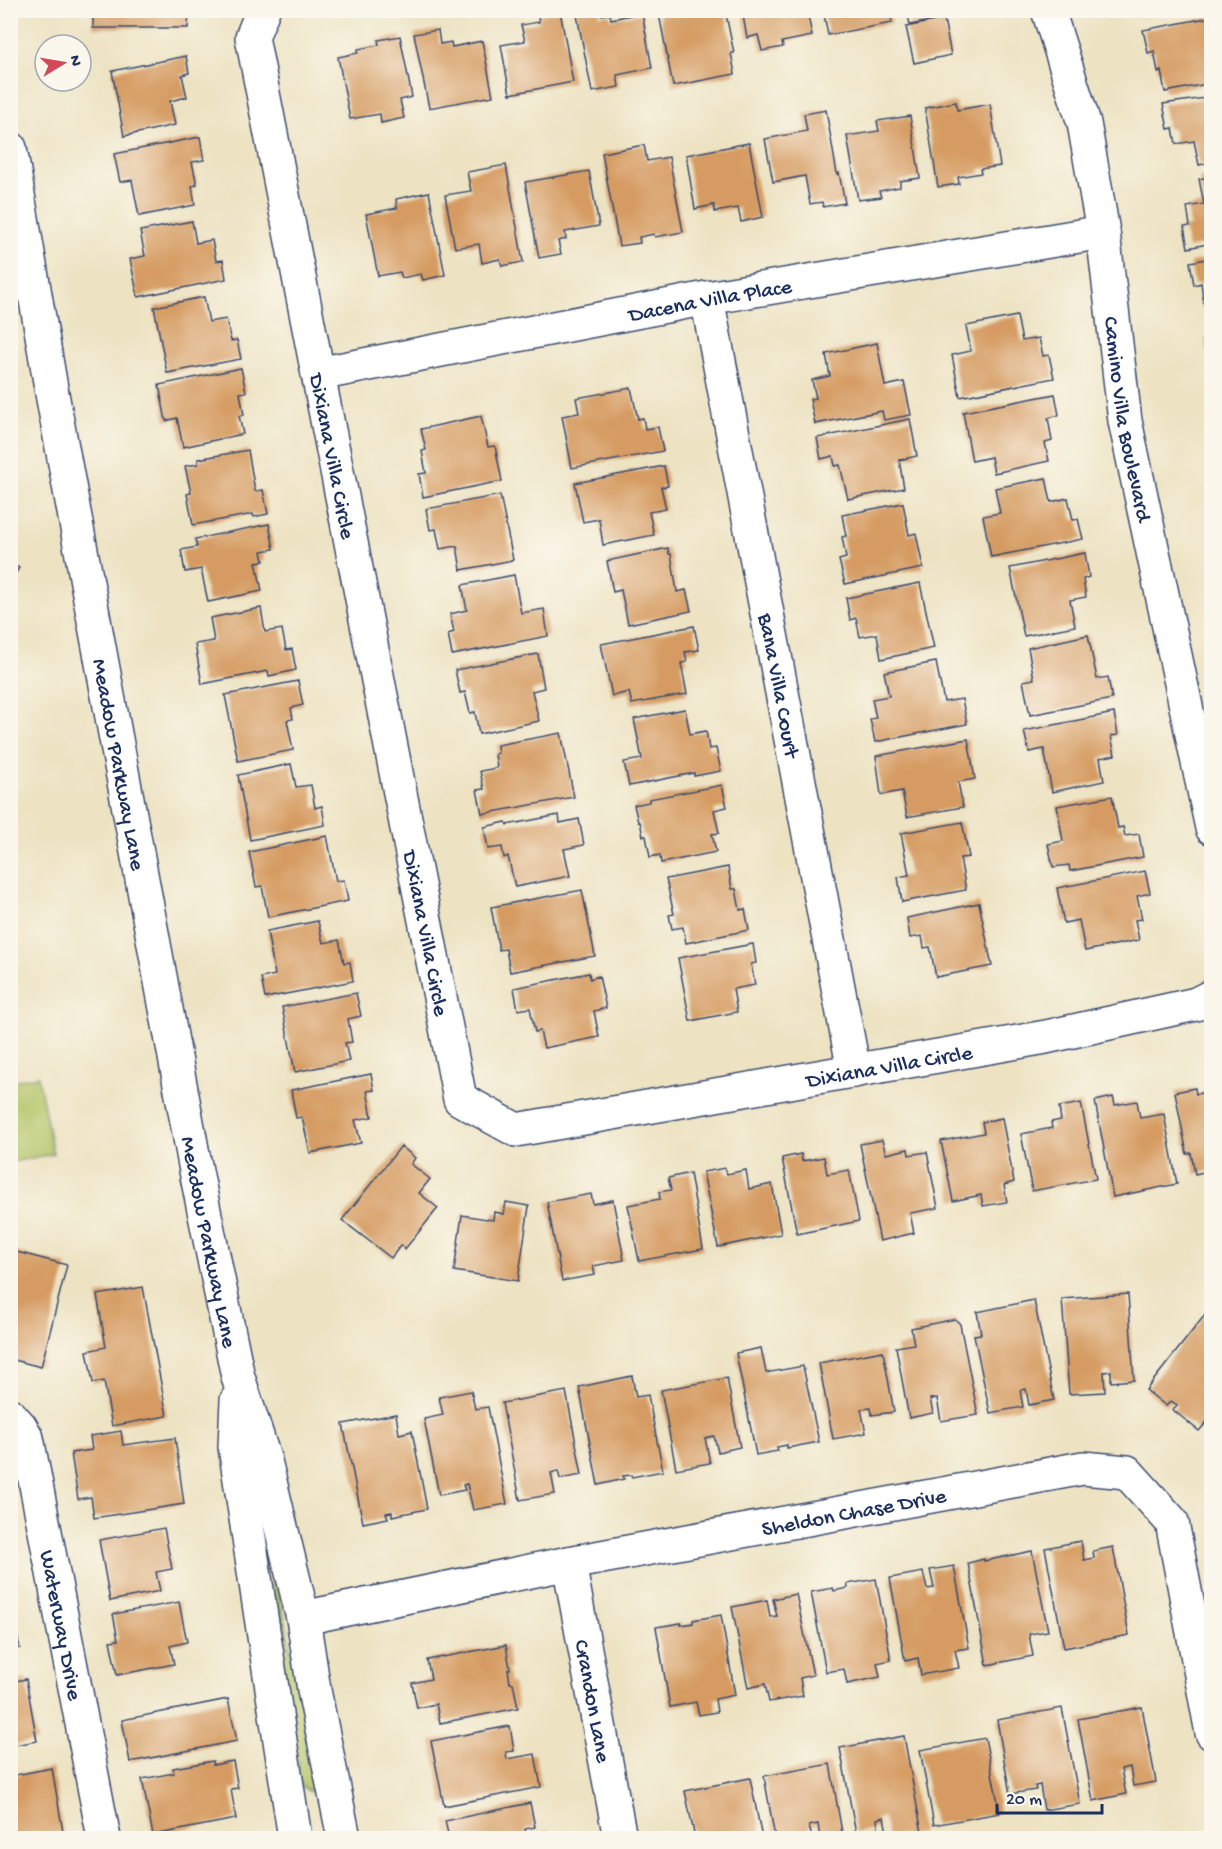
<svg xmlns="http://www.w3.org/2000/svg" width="1222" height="1849" font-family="'Gochi Hand',sans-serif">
<rect width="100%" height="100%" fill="#fbf7ec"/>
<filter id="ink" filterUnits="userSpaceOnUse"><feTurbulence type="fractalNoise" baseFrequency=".0167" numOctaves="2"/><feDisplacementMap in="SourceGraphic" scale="12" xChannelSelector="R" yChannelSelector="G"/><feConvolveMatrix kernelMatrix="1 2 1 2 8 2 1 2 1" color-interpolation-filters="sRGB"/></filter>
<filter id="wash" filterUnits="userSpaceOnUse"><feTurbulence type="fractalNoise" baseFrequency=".008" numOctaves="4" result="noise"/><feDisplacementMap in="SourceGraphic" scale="24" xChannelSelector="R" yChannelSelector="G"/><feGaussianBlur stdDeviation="1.35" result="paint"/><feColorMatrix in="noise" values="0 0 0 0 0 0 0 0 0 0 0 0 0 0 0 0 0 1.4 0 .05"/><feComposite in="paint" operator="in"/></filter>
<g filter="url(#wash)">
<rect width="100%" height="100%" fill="#ede3c3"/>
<path fill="#b3c568" stroke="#677a63" stroke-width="1.5" d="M38,1076l15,78 -42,8v-81z
M253,1455l64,331 -8,5 -8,-5z"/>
<g id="blocks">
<path fill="#d59b62" d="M93,10h96l-1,18h-95z
M576,10h23l1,5 10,-1 1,5 31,-6 10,55 -35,7 2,12 -27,5z
M676,10h49l9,43h-3l4,21 -62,12 -14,-72z
M742,10h65l5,26 -30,6 1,5 -21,4 -4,-16 -11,3z
M823,10h67l2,13 -64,12z
M907,10h43v2l-10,2 1,5 -31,6z
M1139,10h28l1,2 -27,5z
M560,11l13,71 -63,12 -9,-49 24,-4 -4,-16 18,-3 -1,-7z
M1212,17v66l-47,9 -4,-21 -3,1 -4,-21 -6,2 -5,-23z
M944,19l7,36 -37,8 -8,-36z
M438,30l2,14 11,-2 1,5 30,-6 11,55 -64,12 -15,-74z
M400,36l12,61 -12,3 4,18 -23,5 -1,-9 -30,5 -12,-62 20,-4v-4l21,-4 -1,-5z
M186,56l3,17 -7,2 5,22 -17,4 5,24 -51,11 -12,-65z
M1212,97v65l-13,3 -5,-24 -18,3 -3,-16 -5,1 -5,-25z
M956,102l1,8 33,-6 10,62 -20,3 1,4 -23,4 1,7 -21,3 -13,-79z
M826,110l11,64 2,-1 6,30 -22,4 -1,-5 -12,2 -5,-28 -32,6 -8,-43 42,-8 -3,-17z
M910,116l10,62 -20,3v6l-21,4 2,6 -23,3 -11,-64 32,-5 -2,-10z
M200,137l4,23 -12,2 5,23 -5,1 3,19 -56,11 -7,-36 -12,2 -6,-28z
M749,143l14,74 -22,5 -3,-14 -23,4 -1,-7 -19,4 -9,-54z
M644,145l3,16 22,-4 14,75 -28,5 -1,-3 -15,3 1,6 -21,3 -17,-93z
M506,165l17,97 -21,4 -2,-7 -18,4 -3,-19 -24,4 -10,-53 26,-4 -4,-19z
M589,171l10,55 -34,6 1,7 -8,2 3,13 -22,4 -14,-76z
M1212,176v67l-24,5 -4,-21 6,-1 -3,-19 17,-3 -5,-25z
M429,192l16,83 -22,5 -2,-6 -19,4 -2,-6 -22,4 -12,-62 31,-6 -1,-9z
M192,221l4,22 16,-3 4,21 7,-1 3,19 -88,18 -8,-38 15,-3 -5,-25z
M1212,258v60h-2l-2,-14 -4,1 -3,-22 -7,2 -4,-23z
M204,297l5,25 17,-3 5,22 6,-1 4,19 -74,14 -13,-66z
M1017,316l5,25 17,-3 4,18 6,-1 5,23 -94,19 -8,-42 19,-4 -5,-25z
M1212,338v22l-3,1 -4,-22z
M877,343l8,43 19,-4 7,33 -27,5 -2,-9 -67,13 -5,-25 6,-1 -4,-18 18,-4 -4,-22z
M241,368l5,24 -6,1 4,22 -5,1 4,18 -60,13 -6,-29 -11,3 -7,-36z
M631,388l7,31 5,-1 2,11 13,-2 5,24 -91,17 -10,-52 17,-3 -3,-15z
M1055,394l4,21 -11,3 4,23 -7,2 4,18 -55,12 -3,-16 -19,4 -9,-49z
M481,416l7,31 7,-1 7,35 -79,16 -4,-23 7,-1 -4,-22 4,-1 -5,-21z
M910,419l7,37 -18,4 5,28 -56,11 -8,-34 -5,1 -2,-10 -12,3 -4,-21z
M248,450l7,41 8,-1 5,24 -14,3 -1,-3 -60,11 -6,-31 4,-1 -6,-27 13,-2v-5z
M664,466l4,20 -7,1 5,22 -17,3 5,23 -51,10 -4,-26 -16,3 -8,-39z
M1046,478l5,24 17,-4 5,22 5,-1 5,20 -92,18 -8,-41 17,-3 -5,-25z
M500,495l13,65 -52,10 -4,-24 -17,3 -4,-20 -6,1 -4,-21z
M903,503l6,32 7,-2 7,35 -78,16 -6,-24 7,-2 -4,-21 4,-1 -4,-21z
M269,524l5,25 -12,2 2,10 -8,1 6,29 -54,11 -7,-33 -16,3 -4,-22 16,-3 -2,-8z
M668,548l1,6h2l6,38 9,-2 5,21 -63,13 -7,-34 -8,2 -6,-31z
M1085,553l4,24 -6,2 3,18 -16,3 5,26 -51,10 -14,-68z
M10,563l9,5 -9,15z
M514,575l7,38 23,-4 4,27 -96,19 -4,-21 6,-2 -4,-18 17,-4 -5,-25z
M920,583l14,65 -53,11 -4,-25 -17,3 -4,-19 -6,2 -4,-22z
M261,608l4,24 17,-3 4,21 6,-1 4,21 -27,6 -1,-5 -66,13 -7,-40 19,-3 -4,-23z
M694,626l5,24 -14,2 2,10 -6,1 6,31 -55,10 -3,-12 -17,4 -11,-52z
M1088,635l9,44 11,-2 4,22 -82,16 -7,-34 11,-2 -6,-31z
M538,654l6,34 -12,3 7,30 -60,13 -4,-22 -5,1 -5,-21 -5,1 -5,-23z
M936,662l8,40 18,-3 5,25 -92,18 -5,-23 6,-1 -4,-19 17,-3 -5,-24z
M298,681l5,24 -12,3 2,11 -6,1 6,30 -55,11 -13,-66z
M685,709l5,25 16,-3 3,18 7,-1 5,23 -27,5v-3l-65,13 -5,-24 18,-3 -8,-40z
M1114,713l4,22 -7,1 4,19 -15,3 4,23 -52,11 -8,-43 -15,3 -5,-21z
M561,733l13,64 -92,17 -5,-24 7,-1 -4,-18 17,-3 -2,-14 3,-1 -1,-8z
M968,739l7,40 -17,3 5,25 -56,10 -5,-26 -21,4 -5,-39z
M291,764l5,23 15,-2 4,23 7,-2 3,19 -75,15 -12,-65z
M722,785l5,22 -13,3 5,23 -7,1 4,18 -55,11 -1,-8 -10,2 -4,-21h-3l-3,-14h-2l-4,-17 15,-3v-3z
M1112,796l6,32 5,-1 2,9 14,-2 4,23 -73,14 -1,-6 -16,2 -5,-23 15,-3 -6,-35z
M559,815l1,8 19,-4 5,26 -20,4 6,27 -55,11 -7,-31 -4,2 -2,-11 -14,2 -4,-22 22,-5 1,3z
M962,822l7,35 -9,1 6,32 -64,12 -4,-25 11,-2 -8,-42z
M327,836l9,45 8,-1 4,21 -80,16 -6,-31 -6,1 -7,-35z
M728,867l4,22h4l4,21 5,-1 4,21 -63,13 -3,-16 -11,2 -3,-14 5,-1 -8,-35z
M1145,871l5,22 -13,3 5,23 -7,1 4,20 -54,11 -6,-31 -15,3 -7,-35z
M582,890l13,66 -85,16 -4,-23 -7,1 -8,-43z
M979,903l13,63 -56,11 -6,-30 -6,1 -2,-12 -12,2 -3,-20z
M318,921l5,22 16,-3 5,23 6,-1 3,19 -88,17 -4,-20 14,-3 -8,-44z
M753,944l3,19 -5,1 4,21 -22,4 4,23 -47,9 -12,-63z
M589,973l1,6 9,-3 7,32 -12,3 5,26 -55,11 -4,-17 -5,1 -5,-24 -12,2 -4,-22z
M356,993l5,23 -13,3 4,23 -7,1 4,18 -54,11 -13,-65z
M371,1074l3,16 -7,1 5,26 -17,3 6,23 -51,10 -8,-36 -6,1 -5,-28z
M1195,1088l1,6 16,-3v79l-17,4 -4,-21 -4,1 -12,-62z
M1113,1097l2,8 22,-4 3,17 24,-4 13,70 -64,13 -18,-96z
M1081,1103l15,76 -64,12 -11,-57 31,-6 -1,-6 10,-2 -2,-13z
M1002,1118l12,64 -10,3 3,17 -24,4 -2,-11 -28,6 -12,-60 43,-8 -2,-11z
M882,1140l4,14 22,-5 1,6 18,-3 11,56 -28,5 4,20 -34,8 -20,-97z
M401,1146l14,12 -4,6 19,15 -11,14 19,15 -33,41 -4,-4 -10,13 -49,-38z
M801,1154l1,7 22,-4 3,17 22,-4 10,51 -62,13 -15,-76z
M725,1168l2,6 19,-4 3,19 23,-5 9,50 -63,13 -15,-75z
M690,1173l13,76 -64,12 -11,-56 32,-6 -1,-7 12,-2 -3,-12z
M591,1194l2,10 20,-4 11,60 -31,6 2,9 -33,6 -15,-79z
M506,1202l23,4 -11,75 -64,-10 8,-56 31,5 1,-8 10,2z
M13,1251l54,14 -26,102 -31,-8v-97z
M143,1287l24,129 -55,10 -8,-45 -11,2 -6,-32 19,-4 -9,-52z
M1128,1294l6,86 -23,2v-11l-7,1 1,20 -36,2 -7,-95z
M1034,1300l20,100 -25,5 -3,-16 -6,1 3,17 -33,6 -16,-78 7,-1 -4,-22z
M1208,1311l4,3v102l-13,15 -26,-21 4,-5 -6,-4 -5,5 -20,-16z
M955,1319l5,5 18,91 -37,6 -4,-23 -7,1 3,14 -24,5 -13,-71 18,-3 -3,-16z
M761,1348l5,25 37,-7 16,76 -32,6v-3l-10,2 1,4 -22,4 -20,-102z
M883,1351l11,61 -22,3 -1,-7 -10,1 5,24 -33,6 -14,-76z
M632,1376l4,21 12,-2 15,76 -31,6 -1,-2 -8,1 1,3 -26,6 -19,-98z
M727,1378l13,69 -22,5 -4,-16 -9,2 5,25 -34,6 -15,-79z
M471,1391l4,18 13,-2 19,97 -34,6 -6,-26 -4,1 2,5 -26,5 -15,-76 19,-4 -4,-18z
M566,1391l16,84 -22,4 -2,-8 -7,2 4,21 -35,6 -18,-97z
M396,1414l3,20 13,-3 15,78 -35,7v-4l-6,1 2,5 -25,5 -20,-99z
M121,1431l2,14 52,-7 9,66 -90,14 -3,-21 -13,2 -7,-46 21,-3 -2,-14z
M164,1528l8,41 -16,3 4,19 -50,10 -11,-61z
M1081,1541l3,19 10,-2 -1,-7 20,-4 16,88 -65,13 -19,-100z
M1032,1551l16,80 -19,3 4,22 -46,9 -19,-102 16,-4v2z
M954,1566l15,82 -14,2 4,18 -38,7 -3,-17 -13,3 -15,-83 33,-6 4,17 7,-1 -4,-18z
M876,1579l15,81 -14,3 3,14 -33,7 -3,-15 -18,3 -15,-80 22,-4 1,3 14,-3 -1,-4z
M796,1594l17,81 -13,3 3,18 -34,6 -4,-18 -17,4 -16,-81 35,-7 3,17 7,-1 -4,-17z
M179,1602l8,40 -17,4 4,18 -57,11 -7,-34 8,-1 -5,-26z
M10,1605l10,43 -10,2z
M721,1615l14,80 -20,4 2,13 -18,3 -3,-13 -26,5 -14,-80 25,-4v2l12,-2v-3z
M506,1645l4,24h-2l2,14h3l5,25 -78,15 -4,-19 -19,4 -5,-25 19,-4 -4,-19z
M26,1679l11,62 -27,5v-64z
M228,1699l9,42 -107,21 -8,-42z
M1142,1707l14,75 -23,4 -3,-19 -9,2 5,25 -33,7 -15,-82z
M1062,1708l18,96 -36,6 -4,-25 -5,1 1,4 -26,4 -13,-74z
M510,1726l4,25 -8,1 1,7 28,-5 6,33 -97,19 -13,-65z
M904,1736l18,97 -34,5 -4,-21 -7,2 1,9 -22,5 -16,-85z
M985,1738l15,75 -66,12 -14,-75z
M213,1761v4l20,-4 5,27 -7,1 5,30 -83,16 -11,-56 32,-6 -1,-5z
M830,1764l13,74h-23l-2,-14 -9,2 3,12h-37l-11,-62z
M52,1768l11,64 -37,6h-16v-62z
M750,1778l12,60h-67l-10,-47z
M530,1803l5,24 -10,2 1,6 21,-4 1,7h-99l-4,-17z"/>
</g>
</g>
<g filter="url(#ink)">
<use href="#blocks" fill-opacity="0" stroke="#3a4a6d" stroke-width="1.5"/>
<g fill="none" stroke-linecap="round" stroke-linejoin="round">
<g stroke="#3a4a6d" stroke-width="36">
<g id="street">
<path id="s1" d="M263,10l-11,27 208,1062 56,31 530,-93 150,-33 16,-8"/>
<path id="s2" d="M1048,10l36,113 19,109 22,189 87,407"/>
<path id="s3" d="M10,148l41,240 146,788 41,201 27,84 38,157 11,72 30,148"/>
<path id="s4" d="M707,298l147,773"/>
<path id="s5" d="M318,374l389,-76 396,-66"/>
<path d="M237,1400l-2,47 60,391"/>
<path id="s6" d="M10,1415l10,11 7,12 77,400"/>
<path id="s7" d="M569,1563l51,275"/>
<path id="s8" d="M303,1618l266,-55 514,-95 44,4 45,50 40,211"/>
</g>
</g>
<use href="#street" stroke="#fff" stroke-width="33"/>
</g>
</g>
<g text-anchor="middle" stroke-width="5" stroke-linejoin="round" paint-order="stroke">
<g font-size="22" fill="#1b2f5e" stroke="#fbf7ec">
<text dy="8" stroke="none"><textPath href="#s5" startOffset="399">Dacena Villa Place</textPath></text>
<text dy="8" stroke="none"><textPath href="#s2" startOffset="418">Camino Villa Boulevard</textPath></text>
<text dy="8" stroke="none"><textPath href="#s1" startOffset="456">Dixiana Villa Circle</textPath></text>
<text dy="8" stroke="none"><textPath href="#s4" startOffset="394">Bana Villa Court</textPath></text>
<text dy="8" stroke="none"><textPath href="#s3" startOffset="626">Meadow Parkway Lane</textPath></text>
<text dy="8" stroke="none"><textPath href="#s1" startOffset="942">Dixiana Villa Circle</textPath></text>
<text dy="8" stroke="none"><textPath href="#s1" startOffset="1554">Dixiana Villa Circle</textPath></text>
<text dy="8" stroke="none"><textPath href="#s3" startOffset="1112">Meadow Parkway Lane</textPath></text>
<text dy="8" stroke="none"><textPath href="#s8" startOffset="561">Sheldon Chase Drive</textPath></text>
<text dy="8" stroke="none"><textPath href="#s6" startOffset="219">Waterway Drive</textPath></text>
<text dy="8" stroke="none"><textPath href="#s7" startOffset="140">Crandon Lane</textPath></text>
</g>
</g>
<rect width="1222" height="1849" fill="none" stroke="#fbf7ec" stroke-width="36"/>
<g transform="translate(63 63) rotate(79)"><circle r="28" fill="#fbf7ec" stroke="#a1a7b3" stroke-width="1.5"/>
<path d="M0-4.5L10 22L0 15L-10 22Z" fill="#d1495b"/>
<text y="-9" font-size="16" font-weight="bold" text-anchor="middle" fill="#1b2f5e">N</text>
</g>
<path d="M997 1804v9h105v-9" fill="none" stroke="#1b2f5e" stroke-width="3"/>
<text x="1006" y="1804" font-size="18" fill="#1b2f5e" stroke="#fbf7ec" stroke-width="4.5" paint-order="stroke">20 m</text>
</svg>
